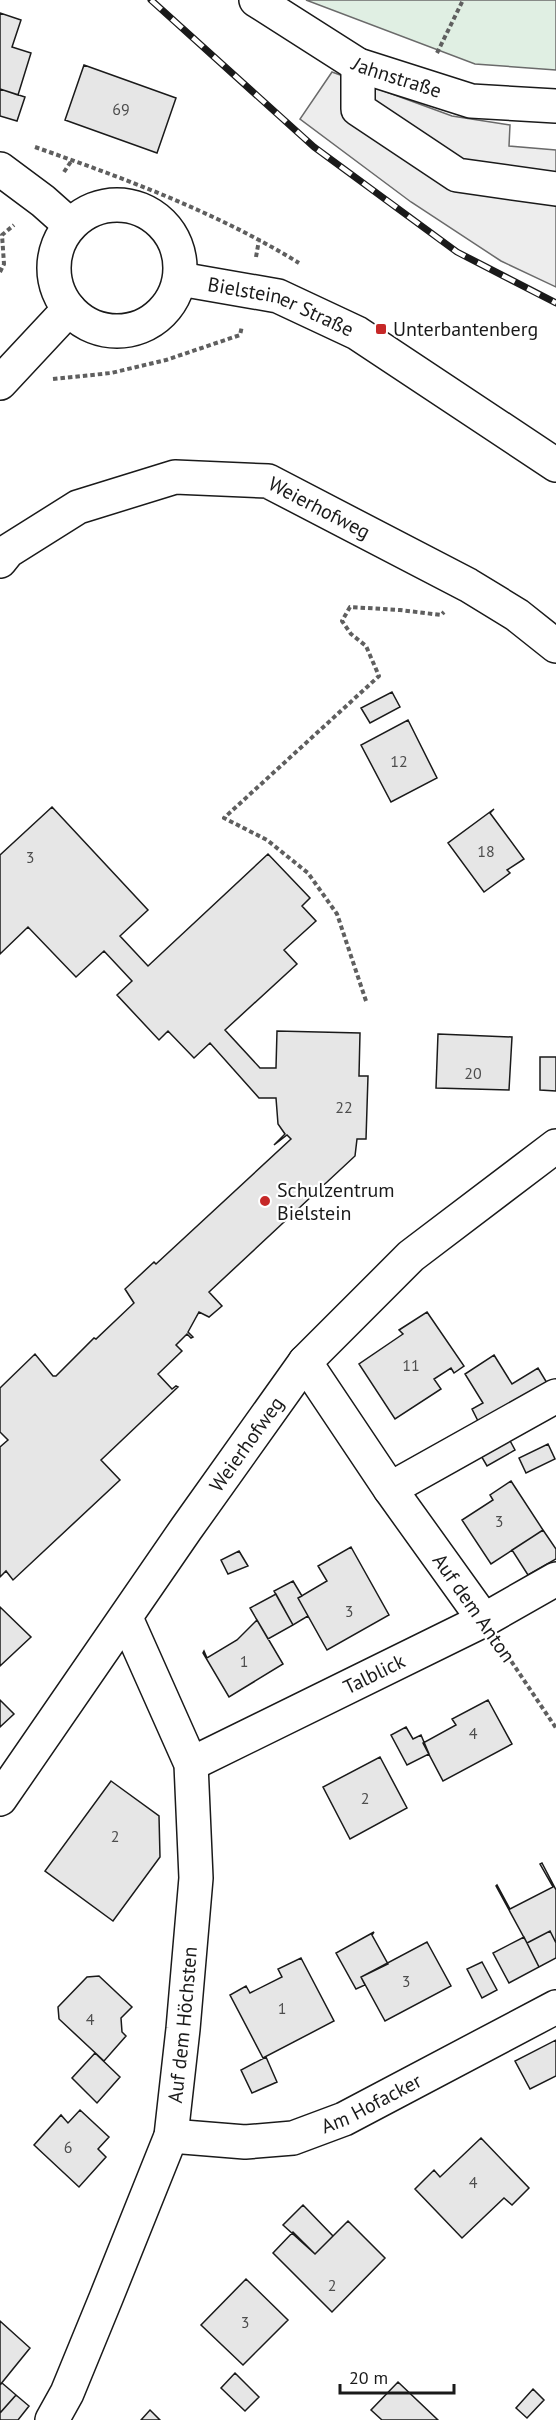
<svg xmlns="http://www.w3.org/2000/svg" width="556" height="2420" font-family="'PT Sans',sans-serif">
<rect width="100%" height="100%" fill="#fff"/>
<path fill="#e0efe3" stroke="#6a6a6a" stroke-width="1.5" d="M306,0h250v70l-81,-6z"/>
<path fill="#ededed" stroke="#6a6a6a" stroke-width="1.5" d="M332,72l120,44 58,9 -1,21 47,4v137l-55,-26 -90,-59 -111,-83z"/>
<path fill="#e6e6e6" stroke="#1a1a1a" stroke-width="1.5" d="M0,13l21,7 -9,27 19,6 -13,42 -18,-6z
M84,65l92,33 -19,55 -92,-33z
M0,89l25,8 -8,24 -17,-5z
M392,692l8,15 -30,16 -9,-15z
M408,720l29,58 -46,24 -30,-57z
M52,807l96,103 -28,26 28,30 120,-112 42,44 -8,8 14,15 -32,29 13,14 -72,66 35,38h16l1,-37 83,2 -1,43h9l-2,63h-9l-2,17 -146,136 13,14 -13,11 -10,-5 -11,20 5,5 -2,1 -4,-4 -11,11 6,6 -24,23 14,15 4,-3 2,1 -77,73 19,20 -107,100 -7,-9 -6,6v-130l8,-7 -8,-8v-44l35,-34 18,22h3l38,-38 2,1 38,-36 -9,-14 29,-27 2,2 135,-125 -4,-4 -13,10 11,-11 -7,-10 -2,-26h-17l-49,-55 -16,15 -26,-27 -9,9 -42,-45 15,-14 -28,-30 -28,26 -48,-50 -28,27v-99z
M494,809l-4,4 34,46 -17,11 3,3 -26,19 -36,-49z
M438,1034l74,3 -3,53 -73,-2z
M540,1057h16v34l-16,-1z
M427,1312l37,54 -10,7 -3,-5 -17,11 7,10 -46,30 -36,-55 44,-30 -4,-4z
M494,1355l18,29 26,-16 9,15 -68,40 -7,-14 11,-6 -18,-29z
M508,1437l7,13 -28,16 -7,-12z
M548,1444l7,15 -29,14 -7,-15z
M511,1481l32,49 -52,34 -29,-44 31,-20 -3,-5z
M543,1530l13,19v10l-28,16 -16,-25z
M351,1547l38,68 -62,35 -29,-52 29,-17 -9,-15z
M239,1551l9,15 -20,8 -7,-14z
M293,1581l9,15 -4,2 10,18 -15,9 -19,-34z
M276,1594l17,31 -25,14 -18,-31z
M0,1607l31,30 -31,29z
M257,1620l26,44 -54,33 -26,-44 1,-2 3,7 30,-18z
M0,1700l14,14 -14,13z
M488,1700l24,44 -69,37 -20,-38 33,-18 -4,-6z
M406,1727l7,12 8,-4 8,19 -22,11 -16,-30z
M380,1757l27,51 -57,31 -27,-52z
M111,1781l48,35 1,41 -47,64 -68,-50z
M542,1863l14,27v53l-6,-12 -23,12 -31,-57 1,-1 13,24 43,-22 -13,-23z
M550,1931l6,12v15l-17,9 -12,-24z
M374,1932l-2,3 16,29 -27,13 4,8 -9,4 -20,-36z
M524,1937l15,30 -30,16 -16,-30z
M427,1942l24,44 -66,35 -24,-44z
M301,1958l33,63 -71,37 -33,-63 16,-9 4,7 32,-16 -4,-8z
M482,1962l15,28 -15,8 -15,-29z
M99,1976l33,31 -11,11 1,14 4,4 -22,25 -45,-42 -1,-12 29,-30z
M556,2040v36l-26,13 -15,-28z
M95,2053l25,24 -23,26 -25,-25z
M266,2057l11,25 -25,11 -11,-23z
M80,2110l29,27 -11,12 8,8 -27,30 -45,-42 27,-30 7,8z
M481,2138l48,50 -17,17 -8,-7 -42,40 -47,-49 19,-19 6,7z
M303,2205l30,31 -18,18 -32,-29z
M348,2221l37,37 -53,54 -59,-59 20,-21 22,22z
M246,2279l42,41 -45,45 -42,-40z
M0,2321l30,27 -30,37z
M235,2373l24,24 -14,14 -24,-23z
M398,2382l40,38h-56l-11,-10z
M2,2383l14,12 -16,18v-28z
M533,2389l11,11 -17,18 -11,-10z
M16,2395l13,11 -11,14h-18v-7z
M150,2410l10,10h-19z"/>
<g fill="none" stroke-linecap="round" stroke-linejoin="round">
<g stroke="#1a1a1a" stroke-width="36">
<g id="minor">
<path id="s1" d="M256,0l102,65 113,36 85,5"/>
<path d="M358,65v44l99,66 99,14"/>
<path id="s2" d="M0,561l8,-10 70,-44 97,-30 93,4 200,104 49,30 39,31"/>
<path d="M305,1362l85,127 94,131"/>
<path d="M390,1489l166,-93"/>
<path id="s3" d="M191,1764l293,-144 72,-41"/>
<path id="s4" d="M0,1799l186,-270 119,-167 106,-106 145,-110"/>
<path id="s5" d="M171,2136l74,6 48,-4 51,-19 212,-112"/>
<path id="s6" d="M52,2420l15,-27 39,-95 65,-162 12,-107 13,-151 -5,-114 -65,-146"/>
</g>
</g>
<g stroke="#1a1a1a" stroke-width="36">
<g id="major">
<path d="M0,169l43,32 27,24"/>
<circle cx="117" cy="268" r="63"/>
<path id="s7" d="M180,279l98,17 79,37 199,132"/>
<path d="M0,383l69,-74"/>
</g>
</g>
<path stroke="#5f5f5f" stroke-width="4" stroke-dasharray="4.5 3" stroke-linecap="butt" d="M437,53l26,-53
M35,147c91,32 181,65 264,116
M64,172l8,-12
M256,257l3,-17
M0,272l4,-8 -2,-29 12,-10
M53,379l58,-6 55,-13 74,-25 2,-9
M366,1001l-29,-87 -29,-41 -41,-33 -43,-22 155,-142 -13,-30 -15,-12 -9,-13 8,-14 50,3 41,5 3,-3
M503,1649l53,79"/>
<use href="#minor" stroke="#fff" stroke-width="33"/>
<use href="#major" stroke="#fff" stroke-width="33"/>
<g stroke="#1a1a1a" stroke-width="7">
<path id="rail" d="M151,0l163,147 143,105 99,51"/>
</g>
<use href="#rail" stroke="#fff" stroke-width="4.5" stroke-dasharray="14" stroke-linecap="butt"/>
</g>
<g fill="#c62828" stroke="#fff" stroke-width="2">
<rect x="375" y="323" width="12" height="12" rx="3"/>
<circle cx="265" cy="1201" r="6"/>
</g>
<g text-anchor="middle" stroke-width="4.5" stroke-linejoin="round" paint-order="stroke">
<g font-size="16" fill="#4d4d4d">
<text x="121" y="115">69</text>
<text x="399" y="767">12</text>
<text x="486" y="857">18</text>
<text x="30" y="863">3</text>
<text x="473" y="1079">20</text>
<text x="344" y="1113">22</text>
<text x="411" y="1371">11</text>
<text x="499" y="1527">3</text>
<text x="349" y="1617">3</text>
<text x="244" y="1667">1</text>
<text x="473" y="1739">4</text>
<text x="365" y="1804">2</text>
<text x="115" y="1842">2</text>
<text x="406" y="1987">3</text>
<text x="282" y="2014">1</text>
<text x="90" y="2025">4</text>
<text x="68" y="2153">6</text>
<text x="473" y="2188">4</text>
<text x="332" y="2291">2</text>
<text x="245" y="2328">3</text>
</g>
<g font-size="20" fill="#1a1a1a" stroke="#fff">
<text dy="7" stroke="none"><textPath href="#s1" startOffset="162">Jahnstraße</textPath></text>
<text dy="7" stroke="none"><textPath href="#s7" startOffset="105">Bielsteiner Straße</textPath></text>
<text dy="7" stroke="none"><textPath href="#s2" startOffset="348">Weierhofweg</textPath></text>
<text dy="7" stroke="none"><textPath href="#s4" startOffset="432">Weierhofweg</textPath></text>
<text transform="translate(474 1608) rotate(55)" y="7">Auf dem Anton</text>
<text dy="7" stroke="none"><textPath href="#s3" startOffset="204">Talblick</textPath></text>
<text dy="7" stroke="none"><textPath href="#s6" startOffset="420">Auf dem Höchsten</textPath></text>
<text dy="7" stroke="none"><textPath href="#s5" startOffset="208">Am Hofacker</textPath></text>
</g>
<g font-size="20" fill="#1a1a1a" stroke="#fff" text-anchor="start">
<text x="393" y="336">Unterbantenberg</text>
<text x="277" y="1197">Schulzentrum<tspan x="277" dy="23">Bielstein</tspan></text>
</g>
</g>
<path d="M340 2384v9h114v-9" fill="none" stroke="#1a1a1a" stroke-width="3"/>
<text x="349" y="2384" font-size="18" fill="#1a1a1a" stroke="#ffffff" stroke-width="4.5" paint-order="stroke">20 m</text>
</svg>
